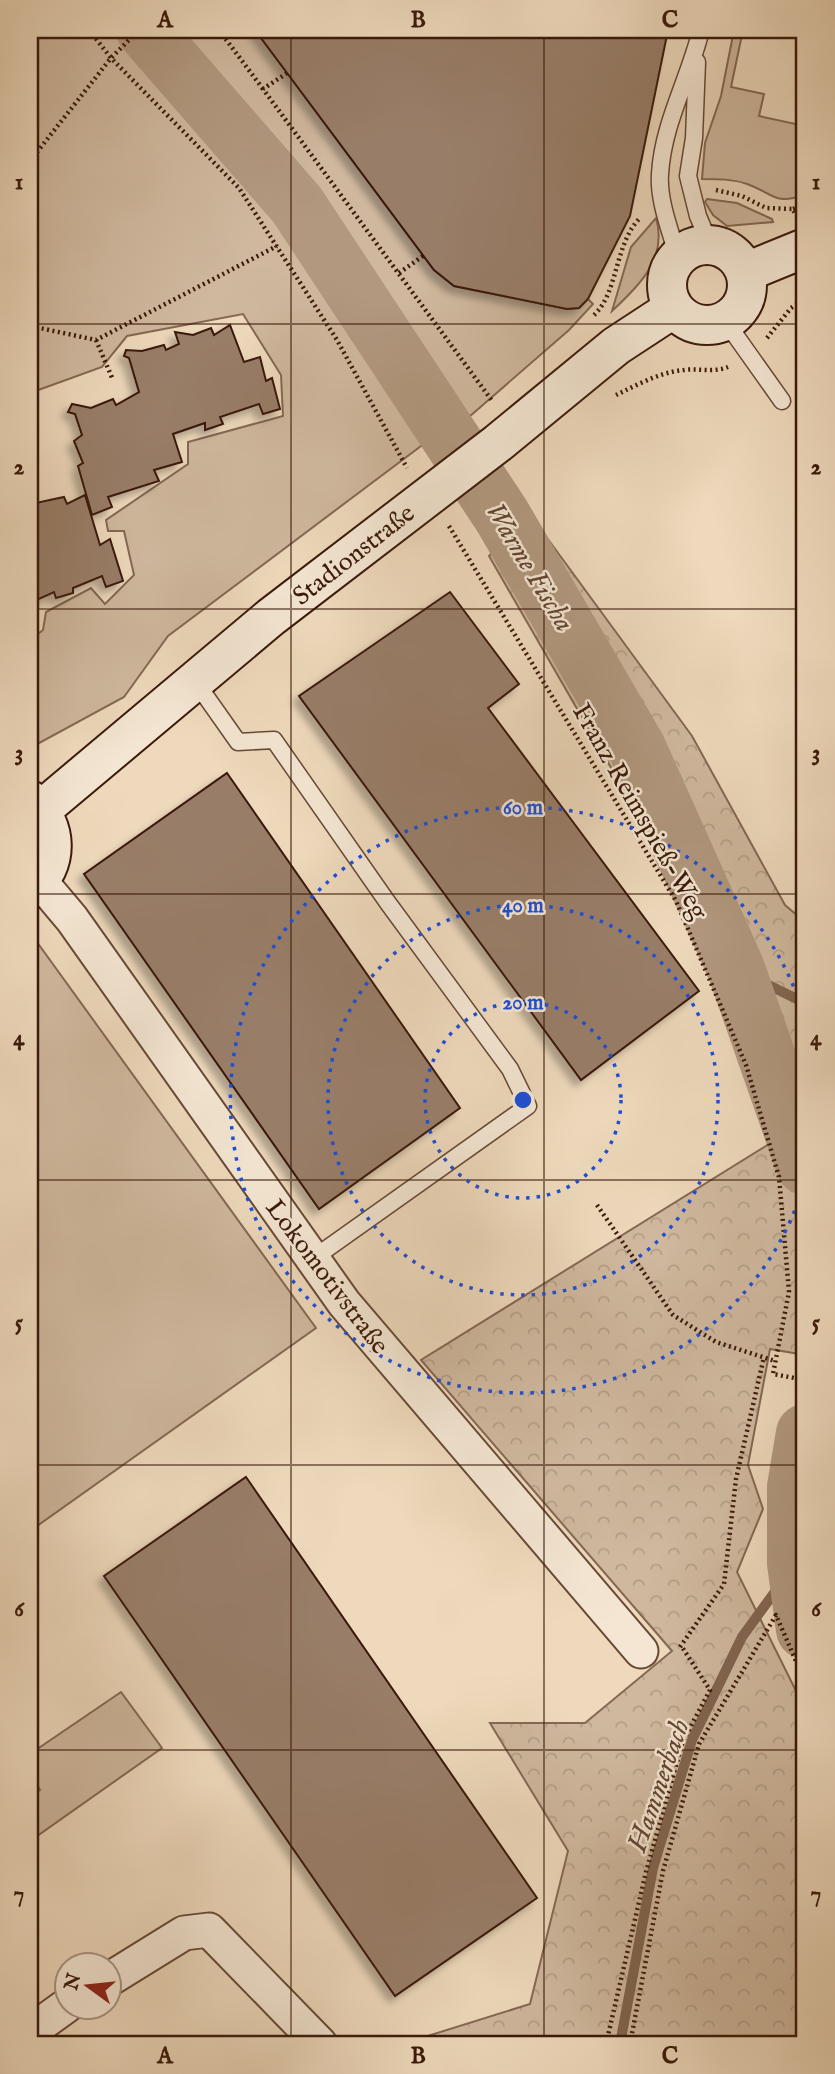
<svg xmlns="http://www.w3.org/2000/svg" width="835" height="2074" font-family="'IM FELL English',serif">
<defs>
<pattern id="forest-crowns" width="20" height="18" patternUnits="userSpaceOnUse" patternTransform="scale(1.75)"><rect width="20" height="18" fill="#cfb89e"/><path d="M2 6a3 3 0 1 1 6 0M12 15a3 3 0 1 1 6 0" fill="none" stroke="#b29e87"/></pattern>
<filter id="shadow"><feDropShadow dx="-6" dy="6" stdDeviation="3.5" flood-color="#0004"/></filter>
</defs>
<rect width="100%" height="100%" fill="#eed9bc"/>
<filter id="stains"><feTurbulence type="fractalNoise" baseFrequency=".00286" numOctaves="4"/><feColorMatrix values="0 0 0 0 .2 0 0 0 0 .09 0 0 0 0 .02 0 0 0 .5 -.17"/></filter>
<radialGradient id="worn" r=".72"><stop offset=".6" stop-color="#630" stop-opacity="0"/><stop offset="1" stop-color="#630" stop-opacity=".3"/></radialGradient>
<path fill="#cfb89e" stroke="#846854" stroke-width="2" d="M30,30h93l164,176 150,228 -269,202 -44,61 -94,51v-108l13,-10 3,-18 45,-24 14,16 29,-29 -10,-44h-16l-2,-11 82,-56v-22l95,-26 -2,-41 -38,-61 -116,22 -25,31 -72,26z
M155,30h100l179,240 20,16 113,23 12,-1 9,-9 5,5 -24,26 -115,100 -149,-230z
M734,30h9l-12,57 33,7 -5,22 46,10v69c-32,10 -30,-1 -58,-11 -14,-5 -30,-5 -45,-5l3,-36 16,-47z
M707,199l30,4 35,16 1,3 -46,4 -14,-11 -8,-13z
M656,218c12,40 -17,68 -44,93l19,-64z
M30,938h4l282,390 -286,203z
M121,1692l41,56 -132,93v-44l10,-7 -10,-17v-19z"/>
<path fill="url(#forest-crowns)" stroke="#846854" stroke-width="2" d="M531,516l161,220 93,169 20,17v433l-35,-6 -22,116 15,44 -26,63 60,121 8,11v340h-403l128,-40 38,-153 -78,-128h95l87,-72 -251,-291 356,-221 -91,-241 -197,-342z"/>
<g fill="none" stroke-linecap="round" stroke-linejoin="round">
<path stroke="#816550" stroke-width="10" d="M736,969l69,34
M620,2044l33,-176 39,-128 50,-103 54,-74"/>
<path stroke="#b1987f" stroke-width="58" d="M145,30l152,175 205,311 135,232 99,221 69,197
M805,1433l-9,54v76l9,67"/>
</g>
<path fill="#987d67" stroke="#3a190a" stroke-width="2" filter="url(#shadow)" d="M255,30h413l-38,186 -42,83 -9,9 -12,1 -113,-23 -20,-16z
M230,325l14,37 16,-5 6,24 6,-3 8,31 -17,5 -4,-10 -39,13 3,7 -18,6v-7l-32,11 9,28 -28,8 5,11 -51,16 4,10 -20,8 -14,-49 5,-3 -9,-22 8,-6 -7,-21 -7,-2 4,-8 19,4 22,-9 3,6 23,-13 -10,-34 -5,-2 2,-6 16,1 22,-6 2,5 13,-6 -4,-12 18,3 18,-7 3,7z
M85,495l15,50 10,-6 13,42 -17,6 -4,-11 -29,12v5l-17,5 -2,-6 -24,11 1,-99 33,-7 3,7z
M450,592l69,92 -31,24 211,283 -118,89 -282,-384z
M30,611l7,19 -7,2z
M227,773l233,335 -141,101 -235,-335z
M246,1477l291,421 -142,98 -291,-420z"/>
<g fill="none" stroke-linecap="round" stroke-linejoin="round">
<g stroke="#674936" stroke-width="19">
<path id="lane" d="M697,62l-3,76 -6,38 10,40 12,29
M678,258c-7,-26 -20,-57 -18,-84 3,-51 29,-95 41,-144
M726,322l56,79
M195,681l43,61 36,-2 114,163 122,166 18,37 -217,154"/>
</g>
<g stroke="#674936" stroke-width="37">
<path id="street" d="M40,881l32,38 272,384 297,348
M108,1980l76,-47 25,-3 111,114
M30,2032l36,-26"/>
</g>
<g stroke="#3a190a" stroke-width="42">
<path id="secondary" d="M667 285a40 40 0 1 1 80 0a40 40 0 1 1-80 0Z
M746,272l59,-24
M30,800c28,27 30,63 0,90
M40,811l231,-194 227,-174 118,-97 58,-38"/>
</g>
<path stroke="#3a190a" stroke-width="4.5" stroke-dasharray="2 3.5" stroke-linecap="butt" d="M89,30l22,28 128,130 98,152 70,128
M219,30l44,59
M287,73l-24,16 230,313
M30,161l81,-103 28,-28
M716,190l26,6 24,12 27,1 2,5
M793,209l12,-4
M30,257l5,70 61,13 181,-94
M399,273l24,-17
M594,315c25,-23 20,-72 47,-98
M767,338l24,-30 14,-9
M96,340l17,40
M616,395c21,-10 44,-23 68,-25 15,-2 29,3 44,-3
M449,526l227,375 70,164 33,112 10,115 -16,82 32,6
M597,1205l76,110 43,27 59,19
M680,1647l44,-63 12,-105 28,-122
M606,2044l40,-172 37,-131 27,-51 -28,-43
M630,2044l33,-173 36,-127 77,-129 29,67"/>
<use href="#lane" stroke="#f4e6d3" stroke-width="16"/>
<use href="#street" stroke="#f4e6d3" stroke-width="33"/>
<use href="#secondary" stroke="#f4e6d3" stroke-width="38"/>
</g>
<path fill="none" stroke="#3a190a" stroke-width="2" stroke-opacity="0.55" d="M291,30v2014M544,30v2014M30,324h775M30,609h775M30,894h775M30,1180h775M30,1465h775M30,1750h775"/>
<g fill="none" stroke="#1d4ed8" stroke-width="3.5" stroke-dasharray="3.5 7">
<circle cx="523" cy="1100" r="98"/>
<circle cx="523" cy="1100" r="195"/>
<path d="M805 1181A293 293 0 1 1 805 1019"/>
</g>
<g text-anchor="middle" stroke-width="5" stroke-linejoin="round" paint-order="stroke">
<g font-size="26" fill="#3a190a" stroke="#f4e6d3">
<text transform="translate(353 554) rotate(-38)" y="9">Stadionstraße</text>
<text transform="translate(641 811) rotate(60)" y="9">Franz Reimspieß-Weg</text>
<text transform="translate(328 1276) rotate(53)" y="9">Lokomotivstraße</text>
</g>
<g font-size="28" font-style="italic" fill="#644533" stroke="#f4e6d3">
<text transform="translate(531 566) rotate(59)" y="10">Warme Fischa</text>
<text transform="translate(657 1785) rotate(-71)" y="10">Hammerbach</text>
</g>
</g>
<circle cx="523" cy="1100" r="10" fill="#1d4ed8" stroke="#f4e6d3" stroke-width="3.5"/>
<g font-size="21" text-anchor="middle" font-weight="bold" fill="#1d4ed8" stroke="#f4e6d3" stroke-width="5" stroke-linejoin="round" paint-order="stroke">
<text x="523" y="814">60 m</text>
<text x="523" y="912">40 m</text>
<text x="523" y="1009">20 m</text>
</g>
<rect width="835" height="2074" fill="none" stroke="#eed9bc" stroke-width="77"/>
<g transform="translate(88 1986) rotate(285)"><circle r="33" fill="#f4e6d3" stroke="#aa9483" stroke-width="2"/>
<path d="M0-5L12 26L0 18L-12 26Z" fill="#8f2418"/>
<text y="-10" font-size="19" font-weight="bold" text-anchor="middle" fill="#3a190a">N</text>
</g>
<rect x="38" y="38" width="758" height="1998" fill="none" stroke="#3a190a" stroke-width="2.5"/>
<g font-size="23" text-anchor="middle" font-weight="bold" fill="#3a190a">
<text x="165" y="27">A</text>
<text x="418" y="27">B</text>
<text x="670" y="27">C</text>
<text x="19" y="189">1</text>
<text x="816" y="189">1</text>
<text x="19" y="474">2</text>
<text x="816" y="474">2</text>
<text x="19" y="760">3</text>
<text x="816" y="760">3</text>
<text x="19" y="1045">4</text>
<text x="816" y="1045">4</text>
<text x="19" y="1330">5</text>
<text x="816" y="1330">5</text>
<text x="19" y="1616">6</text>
<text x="816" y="1616">6</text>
<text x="19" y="1901">7</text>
<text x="816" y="1901">7</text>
<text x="165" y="2063">A</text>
<text x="418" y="2063">B</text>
<text x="670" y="2063">C</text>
</g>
<rect width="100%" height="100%" filter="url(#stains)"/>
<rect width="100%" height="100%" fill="url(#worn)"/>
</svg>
